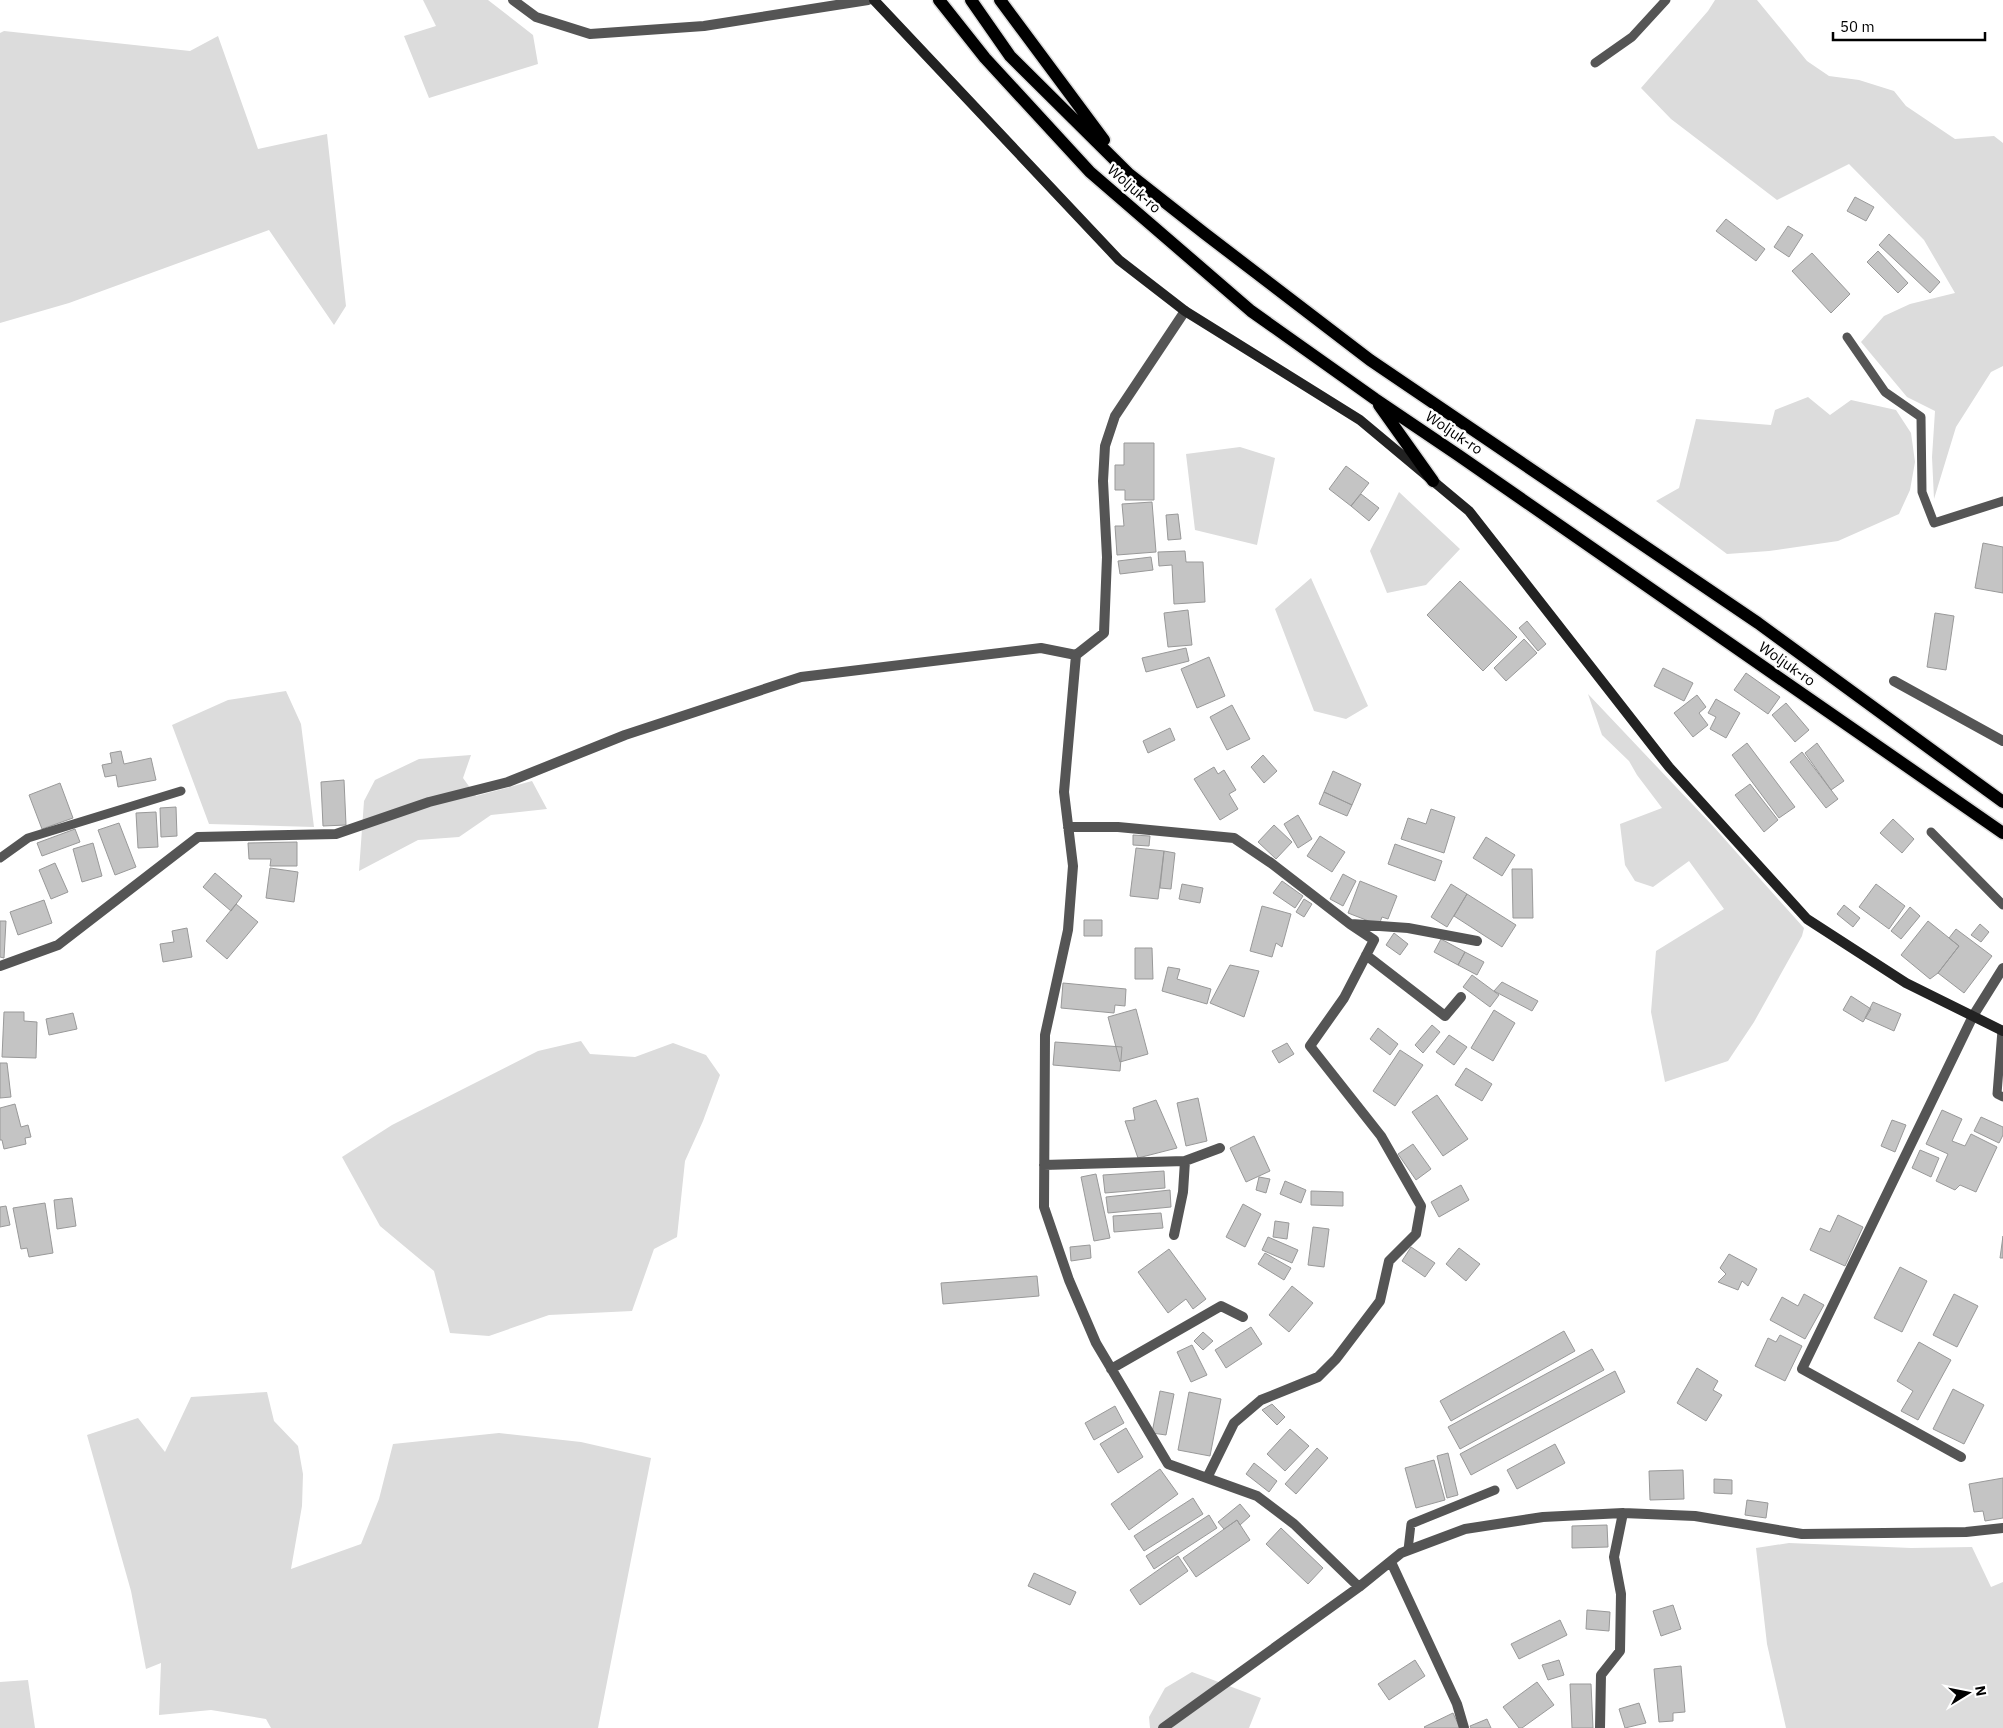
<svg xmlns="http://www.w3.org/2000/svg" width="2003" height="1728" font-family="'IBM Plex Sans',sans-serif">
<rect width="100%" height="100%" fill="#fff"/>
<path fill="#dcdcdc" d="M423,0h65l45,35 5,29 -109,34 -25,-62 32,-10z
M1715,0h42l50,61 22,15 30,4 35,11 12,15 49,33 39,-3 9,7v223l-12,6 -35,55 -22,72 -2,-42 3,-46 -28,-14 -46,-55 23,-26 26,-12 45,-11 -31,-53 -75,-76 -72,36 -106,-81 -30,-31 67,-77z
M4,31l186,20 28,-15 40,113 69,-15 19,172 -12,19 -65,-95 -200,73 -69,20v-290z
M1808,397l22,18 21,-15 45,10 15,23 4,29 -5,28 -11,24 -61,27 -69,10 -42,3 -71,-53 23,-13 17,-69 75,6 4,-15z
M1240,447l35,11 -18,87 -62,-15 -9,-76z
M1399,492l61,57 -34,36 -39,8 -17,-42z
M1311,578l57,128 -22,13 -32,-8 -39,-102z
M286,691l15,33 13,103 -105,-3 -37,-99 56,-25z
M1588,694l124,131 92,103 -2,8 -48,86 -26,39 -63,21 -14,-70 5,-61 68,-42 -35,-48 -36,26 -18,-6 -10,-16 -5,-41 42,-16 -25,-33 -8,-14 -27,-26z
M471,755l-8,23 13,18 56,-15 15,28 -56,6 -32,22 -41,3 -59,31 5,-70 11,-21 44,-21z
M581,1041l9,13 45,3 38,-14 33,12 14,20 -17,46 -18,40 -8,76 -23,12 -22,62 -83,4 -60,21 -39,-3 -16,-62 -54,-45 -38,-69 50,-32 146,-74z
M267,1392l7,29 24,25 5,28 -1,32 -11,63 70,-25 18,-45 14,-55 106,-11 82,9 70,16 -53,270h-327l-5,-9 -55,-9 -52,5 2,-52 -15,6 -15,-78 -44,-156 51,-17 27,34 26,-55z
M1789,1543l122,5 61,-1 19,40 12,-5v146h-217l-19,-84 -11,-96z
M1192,1672l69,26 -12,30h-99l-1,-11 16,-29z
M28,1680l7,48h-35v-46z"/>
<path fill="#c4c4c4" stroke="#999" d="M1855,197l19,10 -8,14 -19,-10z
M1726,219l39,30 -9,12 -40,-30z
M1788,226l15,9 -14,22 -15,-10z
M1889,234l51,48 -10,11 -51,-48z
M1878,251l30,32 -10,10 -31,-31z
M1812,253l38,41 -19,19 -39,-42z
M1124,443h30v57h-29v-10h-10v-25h9z
M1346,466l23,17 -18,23 -22,-17z
M1361,494l18,14 -10,13 -18,-15z
M1152,502l4,50 -39,3 -2,-29h9l-2,-22z
M1178,514l3,25 -13,1 -2,-25z
M1983,543l20,4v46l-28,-5z
M1185,551l1,11h17l2,40 -31,2 -2,-39 -13,1 -1,-14z
M1151,557l2,13 -33,4 -2,-13z
M1460,581l57,56 -34,34 -56,-56z
M1188,610l4,35 -24,2 -4,-34z
M1935,613l19,3 -8,54 -19,-3z
M1527,621l19,23 -8,7 -19,-23z
M1524,639l13,14 -31,28 -12,-13z
M1186,648l3,13 -43,11 -4,-14z
M1209,657l16,39 -28,12 -16,-39z
M1663,668l30,15 -9,18 -30,-15z
M1746,673l34,24 -12,17 -34,-24z
M1697,695l9,12 -7,6 9,12 -15,12 -19,-24z
M1716,699l24,14 -14,25 -16,-9 6,-12 -8,-4z
M1786,703l23,27 -14,12 -23,-27z
M1232,705l18,34 -23,11 -17,-33z
M1170,728l5,12 -27,13 -5,-12z
M1747,743l48,64 -16,11 -47,-63z
M1817,743l27,38 -13,9 -26,-37z
M121,751l3,13 27,-6 5,22 -38,7 -2,-12 -11,2 -3,-12 10,-2 -2,-10z
M1802,752l36,47 -12,9 -36,-46z
M1263,755l14,16 -13,12 -13,-16z
M1214,767l4,7 6,-4 12,20 -7,4 9,15 -18,11 -26,-41z
M1333,771l28,13 -9,21 -28,-13z
M344,780l2,45 -23,1 -2,-44z
M60,783l13,35 -31,11 -13,-34z
M1750,784l28,36 -14,12 -29,-37z
M1324,792l28,13 -5,11 -28,-12z
M176,807l1,29 -16,1 -1,-29z
M1431,809l24,8 -11,36 -43,-14 7,-21 18,6z
M156,812l2,35 -20,1 -2,-35z
M1298,815l14,24 -14,9 -14,-24z
M1893,819l21,20 -12,14 -22,-20z
M119,823l17,44 -21,8 -17,-45z
M1274,825l18,17 -16,17 -18,-17z
M75,829l5,13 -38,14 -5,-13z
M1133,835l17,1 -1,10 -16,-1z
M1320,836l25,16 -13,20 -25,-16z
M1486,837l29,18 -13,21 -29,-18z
M297,842v24h-27l1,-7h-22l-1,-16z
M93,843l9,33 -20,6 -9,-33z
M1395,844l47,17 -7,20 -47,-17z
M1136,848l28,3 -6,48 -28,-3z
M1164,851l11,2 -4,36 -11,-1z
M55,863l13,29 -17,7 -12,-29z
M270,868l28,4 -4,30 -28,-4z
M1512,869h20l1,49h-20z
M215,873l27,23 -11,15 -28,-24z
M1343,874l13,7 -13,25 -13,-7z
M1282,881l21,15 -8,12 -22,-15z
M1360,881l37,15 -9,23 -6,-2 -3,8 -31,-12z
M1182,884l21,4 -3,15 -21,-4z
M1451,884l16,10 -20,33 -16,-10z
M1876,884l29,22 -16,23 -30,-22z
M1467,894l49,31 -14,22 -48,-31z
M1304,899l8,5 -8,13 -8,-5z
M44,900l8,23 -34,12 -8,-23z
M236,904l22,18 -31,37 -21,-18z
M1844,905l16,13 -7,9 -16,-13z
M1262,906l29,8 -9,33 -6,-4 -4,14 -22,-6z
M1910,907l10,9 -19,23 -10,-8z
M1084,920h18v16h-18z
M0,921h6l-2,37 -4,-1z
M1928,921l31,25 -21,27 -8,6 -29,-24z
M1980,924l9,8 -8,10 -10,-7z
M187,928l5,29 -29,5 -3,-18 14,-2 -2,-11z
M1956,929l36,27 -28,37 -26,-20 21,-27 -10,-8z
M1394,933l14,11 -8,11 -14,-10z
M1441,939l24,13 -7,13 -24,-13z
M1135,948h17l1,31h-18z
M1465,952l19,10 -7,13 -19,-10z
M1230,965l29,6 -15,46 -34,-14z
M1168,967l12,2 -3,10 34,10 -4,15 -45,-13z
M1472,975l27,20 -9,12 -27,-20z
M1502,982l36,19 -6,10 -38,-20z
M1063,983l63,6 -1,17 -10,-1 -1,8 -53,-5z
M1851,996l20,13 -8,13 -20,-12z
M1873,1002l28,12 -7,17 -29,-13z
M1136,1009l12,45 -28,8 -12,-45z
M1494,1010l21,13 -22,38 -22,-13z
M4,1012h20v9l13,1 -1,36 -34,-1z
M73,1013l4,16 -28,6 -3,-16z
M1432,1025l8,7 -17,21 -8,-8z
M1378,1028l20,16 -8,11 -20,-16z
M1449,1035l18,12 -13,18 -18,-13z
M1055,1042l67,5 -2,24 -67,-6z
M1287,1043l7,11 -15,9 -7,-12z
M1400,1050l23,15 -28,41 -22,-15z
M0,1063h7l4,34 -11,1z
M1466,1068l26,16 -10,17 -27,-16z
M1437,1095l31,44 -25,17 -31,-44z
M1198,1098l9,43 -21,5 -9,-43z
M1156,1100l21,48 -39,10 -13,-37 10,-1 -2,-12z
M15,1104l6,23 7,-2 3,12 -6,1 1,6 -22,5 -2,-9h-2v-32z
M1942,1110l20,9 -10,22 13,5 6,-12 26,13 -21,45 -16,-7 -5,5 -19,-9 12,-27 -22,-10z
M1981,1117l22,10v8l-4,8 -25,-12z
M1892,1120l14,5 -11,27 -14,-6z
M1254,1136l16,35 -24,11 -16,-34z
M1413,1144l18,25 -15,11 -18,-26z
M1920,1150l19,8 -8,19 -19,-9z
M1164,1171l1,17 -60,5 -2,-18z
M1096,1174l14,64 -16,3 -13,-64z
M1259,1177l11,2 -4,14 -10,-3z
M1285,1181l21,9 -5,13 -21,-9z
M1461,1185l8,15 -30,17 -8,-15z
M1170,1190l1,17 -63,6 -2,-16z
M1311,1191l32,1v14l-32,-1z
M72,1198l4,28 -19,3 -3,-29z
M45,1203l8,50 -24,4 -2,-9 -6,1 -8,-41z
M1243,1204l18,10 -16,33 -19,-10z
M6,1206l4,19 -10,2v-20z
M1161,1213l2,15 -49,4 -1,-16z
M1838,1215l25,12 -18,39 -35,-16 10,-22 10,4z
M1275,1221l14,2 -2,16 -14,-2z
M1313,1227l16,2 -5,38 -16,-2z
M2003,1236v22h-3z
M1268,1237l30,13 -6,13 -30,-13z
M1090,1245l1,13 -20,3 -1,-14z
M1411,1247l24,16 -10,14 -23,-16z
M1459,1248l21,16 -14,17 -20,-17z
M1169,1249l37,50 -13,10 -7,-10 -18,14 -30,-41z
M1265,1253l26,15 -7,12 -26,-16z
M1729,1254l28,15 -9,17 -6,-5 -4,9 -20,-8 8,-8 -6,-6z
M1900,1267l27,14 -25,51 -28,-14z
M1037,1276l2,20 -96,8 -2,-21z
M1292,1286l21,17 -24,29 -20,-17z
M1804,1294l20,11 -19,34 -35,-19 12,-23 16,9z
M1954,1294l24,12 -21,41 -24,-12z
M1251,1327l11,17 -36,24 -11,-18z
M1564,1331l11,20 -124,70 -11,-20z
M1203,1332l10,9 -10,9 -9,-9z
M1780,1335l22,11 -17,35 -30,-15 13,-28 8,4z
M1919,1342l32,18 -33,60 -17,-9 12,-20 -16,-10z
M1192,1345l15,30 -16,7 -14,-30z
M1592,1349l12,21 -144,79 -12,-22z
M1697,1368l21,13 -5,9 9,5 -16,26 -29,-18z
M1615,1371l10,21 -154,83 -11,-21z
M1953,1389l31,16 -20,39 -31,-15z
M1160,1391l14,3 -8,41 -14,-2z
M1189,1392l32,7 -11,57 -32,-6z
M1272,1404l13,13 -8,8 -15,-15z
M1115,1406l9,17 -30,17 -9,-17z
M1126,1428l17,29 -25,16 -18,-29z
M1290,1429l19,17 -24,25 -18,-17z
M1555,1444l10,19 -48,26 -10,-19z
M1317,1448l11,10 -32,36 -11,-10z
M1448,1453l10,42 -11,3 -10,-42z
M1434,1460l11,40 -29,8 -11,-40z
M1254,1463l23,18 -8,11 -23,-18z
M1160,1469l18,25 -49,36 -18,-26z
M1683,1470l1,29 -34,1 -1,-29z
M2003,1478v40l-18,3 -2,-10 -9,1 -5,-28z
M1714,1479l18,1v14l-18,-1z
M1193,1498l10,16 -59,37 -10,-15z
M1747,1500l21,3 -2,15 -21,-3z
M1240,1504l10,12 -10,9 -3,-5 -13,9 -6,-7z
M1209,1515l8,13 -63,41 -8,-13z
M1237,1520l13,20 -54,37 -13,-19z
M1607,1525l1,22 -36,1v-22z
M1281,1528l42,40 -15,16 -42,-40z
M1178,1556l10,15 -48,34 -10,-15z
M1034,1573l42,19 -6,13 -42,-19z
M1673,1605l8,24 -20,7 -8,-25z
M1587,1610l23,2 -1,19 -23,-2z
M1560,1620l7,15 -48,24 -8,-15z
M1415,1660l10,16 -36,24 -11,-16z
M1559,1660l5,15 -16,5 -6,-15z
M1681,1666l4,46 -12,1v8l-14,1 -5,-53z
M1537,1682l17,23 -32,23h-3l-16,-21z
M1570,1684h21l2,44h-21z
M1639,1703l7,20 -21,5 -6,-19z
M1453,1713l7,15h-35l-1,-1z
M1487,1719l4,9h-20l-1,-2z"/>
<g fill="none" stroke-linecap="round" stroke-linejoin="round">
<g stroke="#dbdbdb" stroke-width="15">
<path id="primary" d="M939,0l46,58 105,114 161,139 124,88 83,56 545,378
M971,0l39,56 119,118 75,59 166,127 388,263 245,179
M1000,0l104,140
M1379,405l54,76"/>
</g>
<path stroke="#555" stroke-width="9" d="M1595,63l37,-26 34,-37
M1847,337l38,55 36,25 1,75 12,31 69,-22
M1931,832l72,73
M0,858l28,-20 153,-47
M2002,1030l-5,64 6,3
M1408,1550l3,-26 84,-34"/>
<path stroke="#555" stroke-width="10" d="M513,0l23,17 54,17 114,-8 164,-26
M1185,311l-70,105 -10,30 -2,35 4,76 -3,76 -28,22 -12,137 9,74 -5,64 -23,105 -1,172 25,73 27,63 72,121 89,32 37,28 65,63
M1894,681l109,60
M1068,827h50l116,11 37,25 79,61 24,16 -30,58 -34,48 71,90 40,70 -5,28 -27,27 -9,40 -44,58 -18,18 -57,23 -27,23 -27,55
M1351,924l57,4 69,13
M1366,955l79,61 16,-19
M0,966l58,-21 140,-108 138,-3 93,-32 79,-20 117,-47 176,-58 240,-29 35,7
M1044,1165l141,-4 35,-13
M1174,1235l9,-43 2,-31
M1111,1369l110,-63 22,11
M1961,1457l-159,-88 171,-353 30,-48
M1391,1562l66,142 7,24
M1163,1728l196,-141 42,-34 64,-24 78,-12 80,-4 72,3 107,18 164,-2 37,-4
M1600,1728l1,-53 19,-24 1,-57 -7,-37 9,-44"/>
<path stroke="#222" stroke-width="10" d="M874,0l245,260 66,51 175,109 109,91 200,256 138,152 99,64 97,48"/>
<use href="#primary" stroke="#000" stroke-width="12"/>
</g>
<g text-anchor="middle" stroke-width="4.5" stroke-linejoin="round" paint-order="stroke">
<g font-size="15" fill="#000" stroke="#fff">
<text transform="translate(1134 189) rotate(41)" y="5">Woljuk-ro</text>
<text transform="translate(1454 433) rotate(34)" y="5">Woljuk-ro</text>
<text transform="translate(1787 664) rotate(35)" y="5">Woljuk-ro</text>
</g>
</g>
<g transform="translate(1968 1693) rotate(80)" stroke="#ffffff" stroke-width="4" paint-order="stroke">
<path d="M0-4L9 19L0 12L-9 19Z" fill="#000000"/>
<text y="-8" font-size="14" font-weight="bold" text-anchor="middle" fill="#000000">N</text>
</g>
<path d="M1833 32v8h152v-8" fill="none" stroke="#000000" stroke-width="2.5"/>
<text x="1840" y="32" font-size="15" fill="#000000" stroke="#ffffff" stroke-width="4" paint-order="stroke">50 m</text>
</svg>
